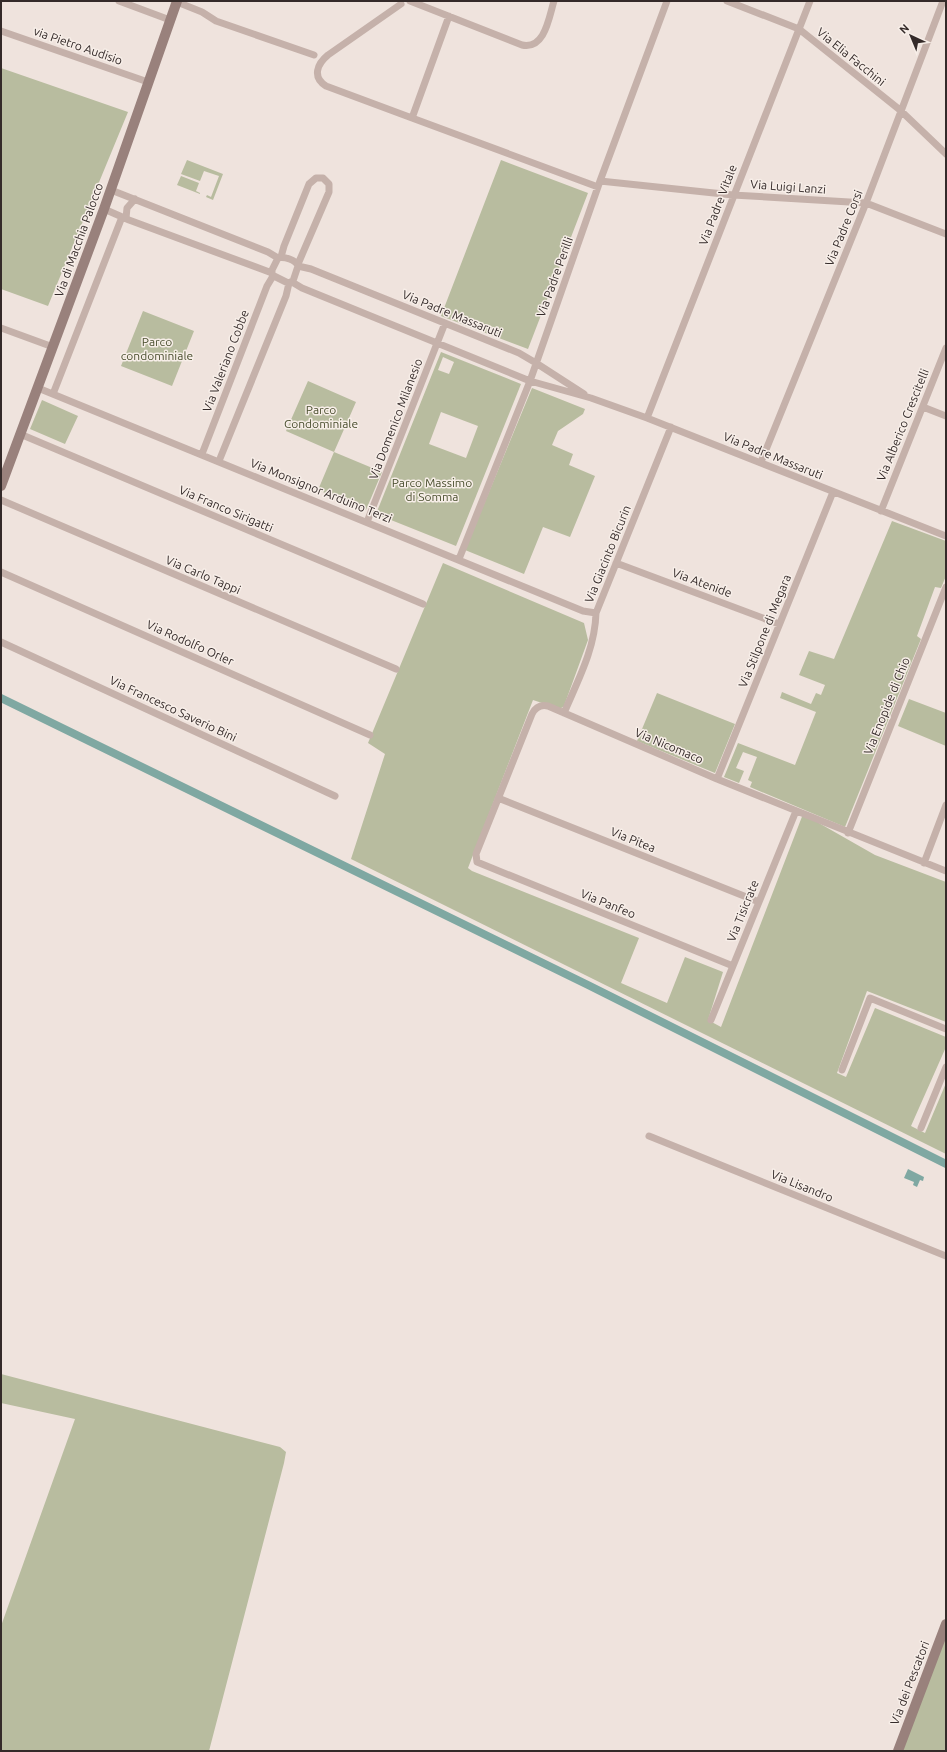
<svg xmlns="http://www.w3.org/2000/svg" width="947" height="1752" font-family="Ubuntu,sans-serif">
<rect width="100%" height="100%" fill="#efe3dd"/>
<path fill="#b8bc9f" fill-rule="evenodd" d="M1,68l127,44 -80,194 -47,-17z
M187,160l36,14 -10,26 -7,-3 1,-2 4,2 8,-21 -15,-5 -4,10 -19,-7z
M501,160l87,33 -60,156 -87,-33z
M181,176l18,7 -3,8 4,2v1l-23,-9z
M143,311l51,20 -22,55 -51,-20z
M441,352l80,32 -65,162 -80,-32zM443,357l11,5 -5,12 -11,-4zM441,412l37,14 -12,32 -37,-14z
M308,381l48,21 -22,50 48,20 -16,38 -48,-20 16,-38 -48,-21z
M532,388l53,21 -2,5 -25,17 -6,14 21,9 -4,11 26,11 -25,61 -27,-10 -19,47 -59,-24z
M42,400l36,16 -13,28 -35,-15z
M892,521l54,20v35l-5,12 -6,-1 -18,49 4,3 -76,188 -95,-40 2,-5 -4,-2 9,-23 -14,-5 -7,16 8,3 -5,12 -15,-6 14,-34 57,22 21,-53 -36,-14 2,-6 29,12 5,-11 5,2 4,-10 -26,-10 10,-24 25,8z
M443,563l141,60 4,17 -24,66 -4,3 -27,-9 -65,168 4,3 167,67 -18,45 46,20 18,-46 38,15 -15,48 13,7 82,-213 72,41 71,27v140l-79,-31 -30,82 9,4 29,-69 71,29v10l-35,79 14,7 21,-50v71l-595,-295 34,-105 -17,-11z
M657,693l78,31 -20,49 -78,-32z
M909,699l37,14v33l-48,-20z
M1,1374l279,73 6,5 -2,11 -75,288h-208v-125l74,-207 -74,-16z
M946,1624v127h-48z"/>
<path fill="#7fa8a2" d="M908,1169l16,8 -1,4 -3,-1 -3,7 -4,-2 1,-3 -10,-4z"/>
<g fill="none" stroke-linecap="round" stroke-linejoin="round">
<path stroke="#7fa8a2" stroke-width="8" d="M1,698l587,287 358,179"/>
<path stroke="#c5b1aa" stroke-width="7" d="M119,1l51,19
M410,1l112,44c23,5 27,-28 32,-44
M727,1l72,28 101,81 46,44
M177,2l25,10 14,9 98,34
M401,4l-73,51c-11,9 -16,22 -2,31l86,32
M449,16l-37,102 186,69
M1,31l147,51
M600,181l133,14 133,8 80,31
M111,190l157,62 10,6
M104,209l25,11 143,53
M126,218l1,-10 8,-9
M281,257l3,-11 25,-62 7,-6h7l6,6v8l-31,72
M278,258l-6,12v5l16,8 5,-2 5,-15
M278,258c6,-2 18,2 20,8
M298,266l13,3 208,84 17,10 48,31
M292,282l10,6 228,93 61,17 56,20 299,118
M1,328l52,19
M38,388l545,223 13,2
M53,394l69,-177
M923,407l23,9
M647,418l163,-417
M20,434l403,170
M202,454l65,-168 6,-10
M219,461l67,-165 3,-13
M761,462l105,-259 77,-202
M1,500l395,169
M881,511l65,-163
M367,522l78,-199
M459,559l71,-178 70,-200 67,-180
M616,563l163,61
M1,572l369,163
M1,642l334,154
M564,713c14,-33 31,-64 32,-100l75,-186
M717,779l116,-287
M498,798l261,104
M848,833l98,-246
M924,863l22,-58
M733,966l-256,-104 -1,-8 56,-140c3,-6 8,-10 16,-8l169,73 229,92
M711,1020l85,-209
M842,1070l28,-72 76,31
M921,1128l25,-61
M649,1136l297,120"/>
<path stroke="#99817c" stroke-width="10" d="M1,486l103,-277 73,-208
M898,1751l48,-127"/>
</g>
<g text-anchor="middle" stroke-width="3" stroke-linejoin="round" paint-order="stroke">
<g font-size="12" fill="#342a29" stroke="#f7eee8">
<text transform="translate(78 46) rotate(19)" y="4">via Pietro Audisio</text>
<text transform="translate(851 57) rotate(39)" y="4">Via Elia Facchini</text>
<text transform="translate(788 187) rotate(4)" y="4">Via Luigi Lanzi</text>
<text transform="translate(718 205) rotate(-69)" y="4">Via Padre Vitale</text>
<text transform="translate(844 228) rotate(-68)" y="4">Via Padre Corsi</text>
<text transform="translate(79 240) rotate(-70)" y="4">Via di Macchia Palocco</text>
<text transform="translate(555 277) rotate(-70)" y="4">Via Padre Perilli</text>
<text transform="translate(452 314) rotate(22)" y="4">Via Padre Massaruti</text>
<text transform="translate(226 361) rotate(-69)" y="4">Via Valeriano Cobbe</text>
<text transform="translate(396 419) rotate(-69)" y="4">Via Domenico Milanesio</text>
<text transform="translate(903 425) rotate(-68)" y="4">Via Alberico Crescitelli</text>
<text transform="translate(773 456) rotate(22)" y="4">Via Padre Massaruti</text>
<text transform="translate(321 491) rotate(22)" y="4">Via Monsignor Arduino Terzi</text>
<text transform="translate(226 509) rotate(23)" y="4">Via Franco Sirigatti</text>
<text transform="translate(608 554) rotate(-68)" y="4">Via Giacinto Bicurin</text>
<text transform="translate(203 575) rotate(23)" y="4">Via Carlo Tappi</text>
<text transform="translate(702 583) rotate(20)" y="4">Via Atenide</text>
<text transform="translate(765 631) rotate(-68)" y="4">Via Stilpone di Megara</text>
<text transform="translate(190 643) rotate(24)" y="4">Via Rodolfo Orler</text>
<text transform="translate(887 706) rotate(-68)" y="4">Via Enopide di Chio</text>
<text transform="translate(173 709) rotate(25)" y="4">Via Francesco Saverio Bini</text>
<text transform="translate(669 746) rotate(23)" y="4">Via Nicomaco</text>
<text transform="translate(633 840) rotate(22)" y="4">Via Pitea</text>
<text transform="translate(608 904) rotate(22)" y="4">Via Panfeo</text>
<text transform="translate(743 911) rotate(-68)" y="4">Via Tisicrate</text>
<text transform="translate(802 1186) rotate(22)" y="4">Via Lisandro</text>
<text transform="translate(910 1683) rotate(-69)" y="4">Via dei Pescatori</text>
</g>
<g font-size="12" fill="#4a4f2f" stroke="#f7eee8">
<text x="157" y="346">Parco<tspan x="157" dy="14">condominiale</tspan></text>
<text x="321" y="414">Parco<tspan x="321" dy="14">Condominiale</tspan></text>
<text x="432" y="487">Parco Massimo<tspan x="432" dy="14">di Somma</tspan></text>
</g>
</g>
<rect width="947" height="1752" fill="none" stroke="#342a29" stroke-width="4"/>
<g transform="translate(911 36) rotate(316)" stroke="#f7eee8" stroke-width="3" paint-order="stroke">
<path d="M0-3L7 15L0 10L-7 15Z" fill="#342a29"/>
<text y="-6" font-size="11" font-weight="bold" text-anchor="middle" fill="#342a29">N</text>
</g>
</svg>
